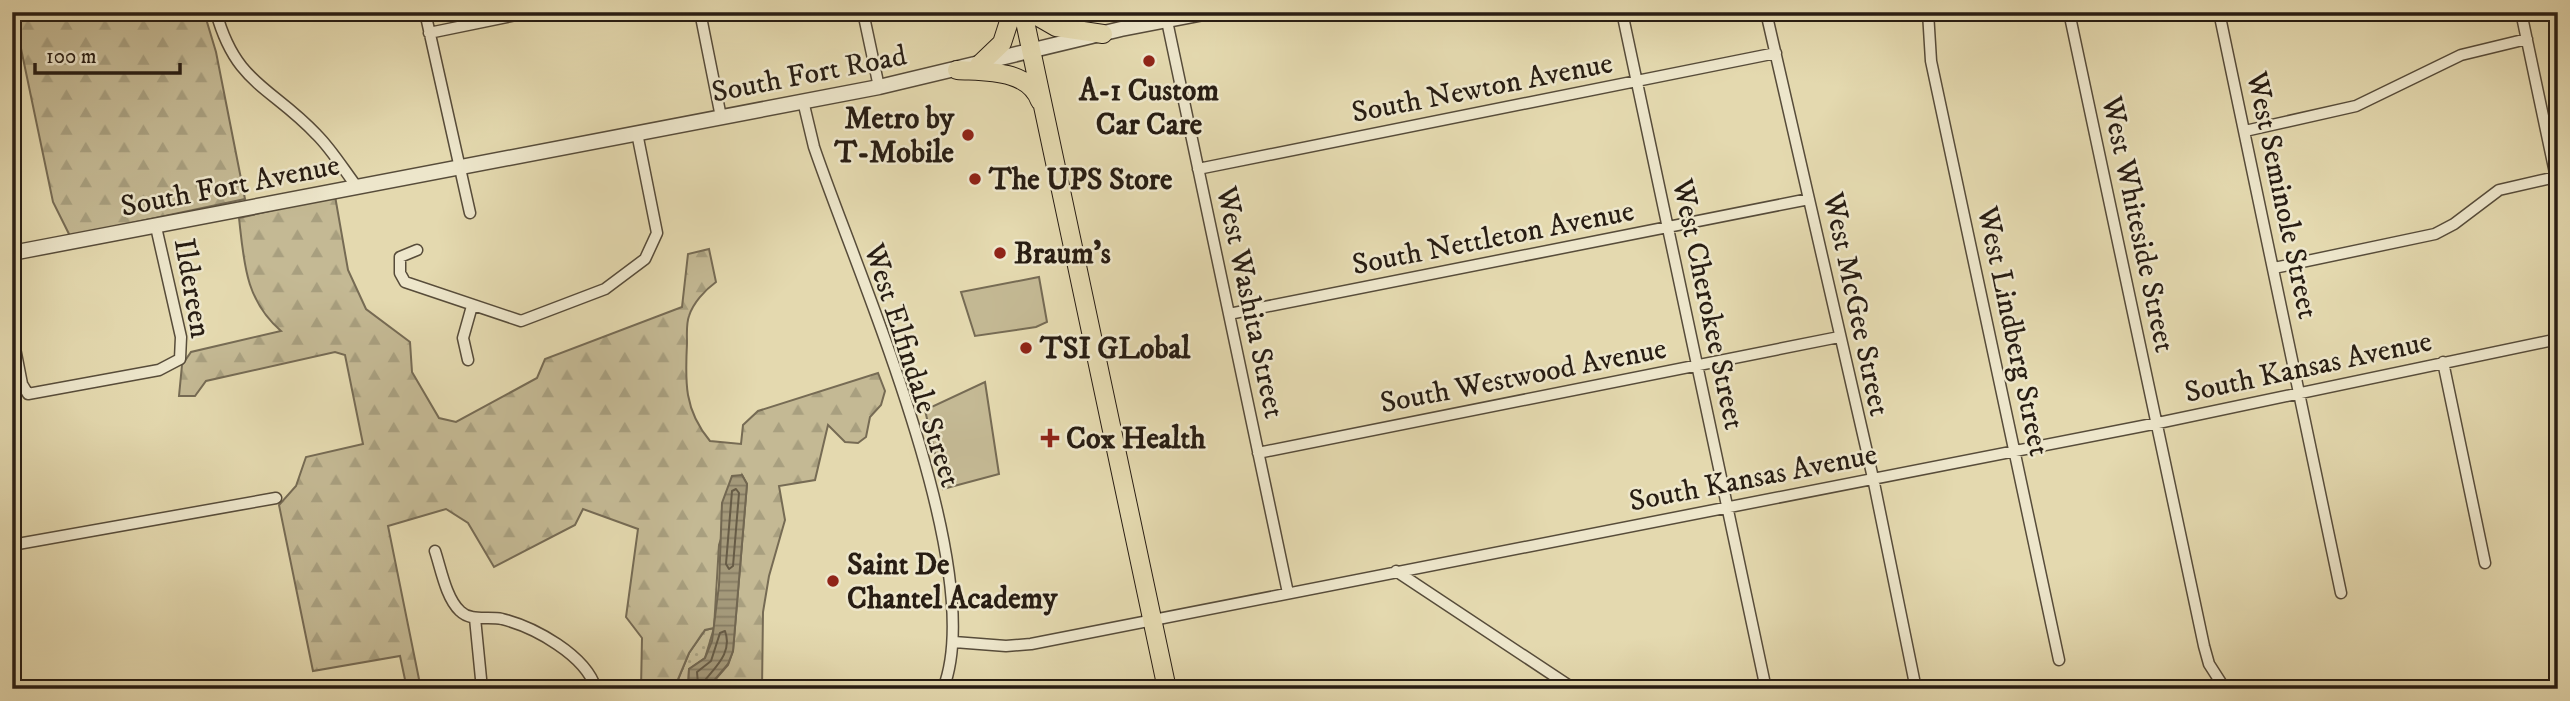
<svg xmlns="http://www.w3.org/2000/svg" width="2570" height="701" font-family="'IM FELL DW Pica',serif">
<defs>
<pattern id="grass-dots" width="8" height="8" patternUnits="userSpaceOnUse" patternTransform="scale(1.75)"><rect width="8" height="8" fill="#c4b994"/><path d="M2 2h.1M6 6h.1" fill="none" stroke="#a89f7f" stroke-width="1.8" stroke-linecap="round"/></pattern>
<pattern id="forest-firs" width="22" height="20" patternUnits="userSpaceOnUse" patternTransform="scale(1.75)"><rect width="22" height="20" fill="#c4b994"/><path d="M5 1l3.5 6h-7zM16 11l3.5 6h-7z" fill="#a89f7f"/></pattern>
<pattern id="water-rules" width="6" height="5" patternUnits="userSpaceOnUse" patternTransform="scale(1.75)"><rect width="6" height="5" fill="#a4997a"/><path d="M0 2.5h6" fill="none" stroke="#867c63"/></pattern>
</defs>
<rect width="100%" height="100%" fill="#e4d9af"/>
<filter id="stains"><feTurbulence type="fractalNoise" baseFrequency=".00286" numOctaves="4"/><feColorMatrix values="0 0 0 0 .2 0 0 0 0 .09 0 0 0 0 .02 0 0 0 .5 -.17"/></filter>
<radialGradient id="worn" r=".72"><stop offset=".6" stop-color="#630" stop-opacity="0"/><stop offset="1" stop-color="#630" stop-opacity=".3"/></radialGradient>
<path fill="url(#grass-dots)" stroke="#766b54" stroke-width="2" d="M714,628l-9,30 -16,11 -1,20h-14l15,-36 16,-23z"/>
<path fill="url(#forest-firs)" stroke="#766b54" stroke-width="2" d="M12,12h192l12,40 29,147 -175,37 -17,-34 -34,-163 -7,-9z
M335,196l13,74 18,39 44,33 2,30 27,46 17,4 81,-44 8,-19 137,-52 6,-53 21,-5 7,33c-11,8 -23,21 -27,34 -3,8 -2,19 -2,27 -2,39 -3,67 23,98l31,3 2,-19 15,-14 120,-38 7,18 -4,14 -11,12 -4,20 -8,6 -13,-1 -17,-17 -13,55 -36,6 6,34 -16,56 -6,36 -1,77h-55l21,-24 5,-14 14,-167 -5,-9 -23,70 -5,83 -9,2 -16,23 -15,36h-33l1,-51 -16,-21 12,-88 -55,-20 -8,16 -81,42 -26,-44 -22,-14 -58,17 33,163h-14l-7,-33 -87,15 -34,-166 17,-19 10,-29 57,-13 -18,-89 -10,-3 -129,29 -11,15h-16l3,-31 9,-13 90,-21c-36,-31 -37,-69 -42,-113z"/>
<path fill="#c4b994" stroke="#766b54" stroke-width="2" d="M1039,277l8,45 -11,5 -61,9 -14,-44z
M985,382l14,92 -56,15 -18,-79z"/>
<path fill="url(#water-rules)" stroke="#726751" stroke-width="2" d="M742,475l5,9 -14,167 -5,13 -21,25h-19l1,-20 16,-11 7,-17 7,-56 3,-82 10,-27z"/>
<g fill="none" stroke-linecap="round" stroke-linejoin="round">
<path stroke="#665b46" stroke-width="2" d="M736,489l3,4 -6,73 -4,3 -3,-5 6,-73z
M725,631c8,22 -10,36 -23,53h-4l-1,-12 14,-11 9,-28z"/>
<g stroke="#574c3a" stroke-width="13">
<path id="minor" d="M216,12c20,73 55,74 101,123 15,15 27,35 40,52
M425,12l45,201
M700,12l21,105
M863,12l16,75
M1622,12l144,677
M1766,12l107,466 43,211
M1928,12l3,49 128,599
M2069,12l135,634 5,18 16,25
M2219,12l122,581
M2521,12l37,175
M1167,21l121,572
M429,33l102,-21
M803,101l11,46c42,124 176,422 129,542
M2245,131l111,-25 105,-51 66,-16
M1198,169l578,-116
M417,250l-17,7v16l5,9 116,39 84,-32 40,-30 12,-26 -20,-100
M2274,268l161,-34 19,-10 45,-34 57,-13
M1229,314l580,-115
M12,333l10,51 6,10 131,-24 21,-11 1,-22 -25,-110
M468,360l-5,-22 9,-32
M2443,362l42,201
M1258,453l581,-116
M12,545l264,-47
M435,551c6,18 11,47 25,60 11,11 28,5 42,8 32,8 84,36 94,70
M1396,571l178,118
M475,618l7,71
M954,642l52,4 25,-2 1127,-221 400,-84"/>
</g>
<g stroke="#574c3a" stroke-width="17">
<path id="tertiary" d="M12,253l867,-166 242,-58 88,-17"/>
</g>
<g stroke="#281d13" stroke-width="20">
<path id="primary" d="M1023,12l144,677
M1030,12l26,15 47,7
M979,65l23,-22 10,-31
M957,70c29,2 71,-1 83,31"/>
</g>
<use href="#minor" stroke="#ede6cb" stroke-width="10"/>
<use href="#tertiary" stroke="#ede6cb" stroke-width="14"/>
<use href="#primary" stroke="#e4d9af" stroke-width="18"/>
</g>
<g fill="#8f2418" stroke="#ede6cb" stroke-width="2.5">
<circle cx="1149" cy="61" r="7"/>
<circle cx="968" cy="135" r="7"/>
<circle cx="975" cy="179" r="7"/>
<circle cx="1000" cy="253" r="7"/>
<circle cx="1026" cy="348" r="7"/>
<path d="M1046.5 427.5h7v7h7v7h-7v7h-7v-7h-7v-7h7z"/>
<circle cx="833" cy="581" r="7"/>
</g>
<g text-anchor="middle" stroke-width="5" stroke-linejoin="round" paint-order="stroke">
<g font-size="30" fill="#281d13" stroke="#ede6cb">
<text transform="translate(809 73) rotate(-11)" y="10">South Fort Road</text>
<text transform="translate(1482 87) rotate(-11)" y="10">South Newton Avenue</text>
<text transform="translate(230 185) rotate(-11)" y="10">South Fort Avenue</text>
<text transform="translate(2283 195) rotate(78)" y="10">West Seminole Street</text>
<text transform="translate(2139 224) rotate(78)" y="10">West Whiteside Street</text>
<text transform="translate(1493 237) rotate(-11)" y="10">South Nettleton Avenue</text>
<text transform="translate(193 288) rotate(80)" y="10">Ildereen</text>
<text transform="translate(1251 302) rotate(78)" y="10">West Washita Street</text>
<text transform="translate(1709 304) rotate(78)" y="10">West Cherokee Street</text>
<text transform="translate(1857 304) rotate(78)" y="10">West McGee Street</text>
<text transform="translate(2014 331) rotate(78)" y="10">West Lindberg Street</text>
<text transform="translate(913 365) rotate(72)" y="10">West Elfindale Street</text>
<text transform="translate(2308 366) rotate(-12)" y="10">South Kansas Avenue</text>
<text transform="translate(1523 375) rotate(-11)" y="10">South Westwood Avenue</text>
<text transform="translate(1753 477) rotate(-11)" y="10">South Kansas Avenue</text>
</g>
<g font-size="30" font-weight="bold" fill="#281d13" stroke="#ede6cb" text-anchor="start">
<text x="1149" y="100" text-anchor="middle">A-1 Custom<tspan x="1149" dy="34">Car Care</tspan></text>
<text x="954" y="128" text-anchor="end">Metro by<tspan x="954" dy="34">T-Mobile</tspan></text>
<text x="989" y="189">The UPS Store</text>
<text x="1014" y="263">Braum's</text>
<text x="1040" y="358">TSI GLobal</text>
<text x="1066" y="448">Cox Health</text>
<text x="847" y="574">Saint De<tspan x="847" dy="34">Chantel Academy</tspan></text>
</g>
</g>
<rect width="2570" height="701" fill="none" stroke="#e4d9af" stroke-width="42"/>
<rect x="14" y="14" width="2542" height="673" fill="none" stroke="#281d13" stroke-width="3.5"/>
<rect x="21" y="21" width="2528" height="659" fill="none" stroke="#281d13" stroke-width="2"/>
<path d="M35 63v10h145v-10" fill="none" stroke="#281d13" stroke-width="3.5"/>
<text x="46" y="63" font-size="21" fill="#281d13" stroke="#ede6cb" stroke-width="5" paint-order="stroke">100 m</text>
<rect width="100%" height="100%" filter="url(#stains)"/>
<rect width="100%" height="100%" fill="url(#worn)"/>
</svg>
